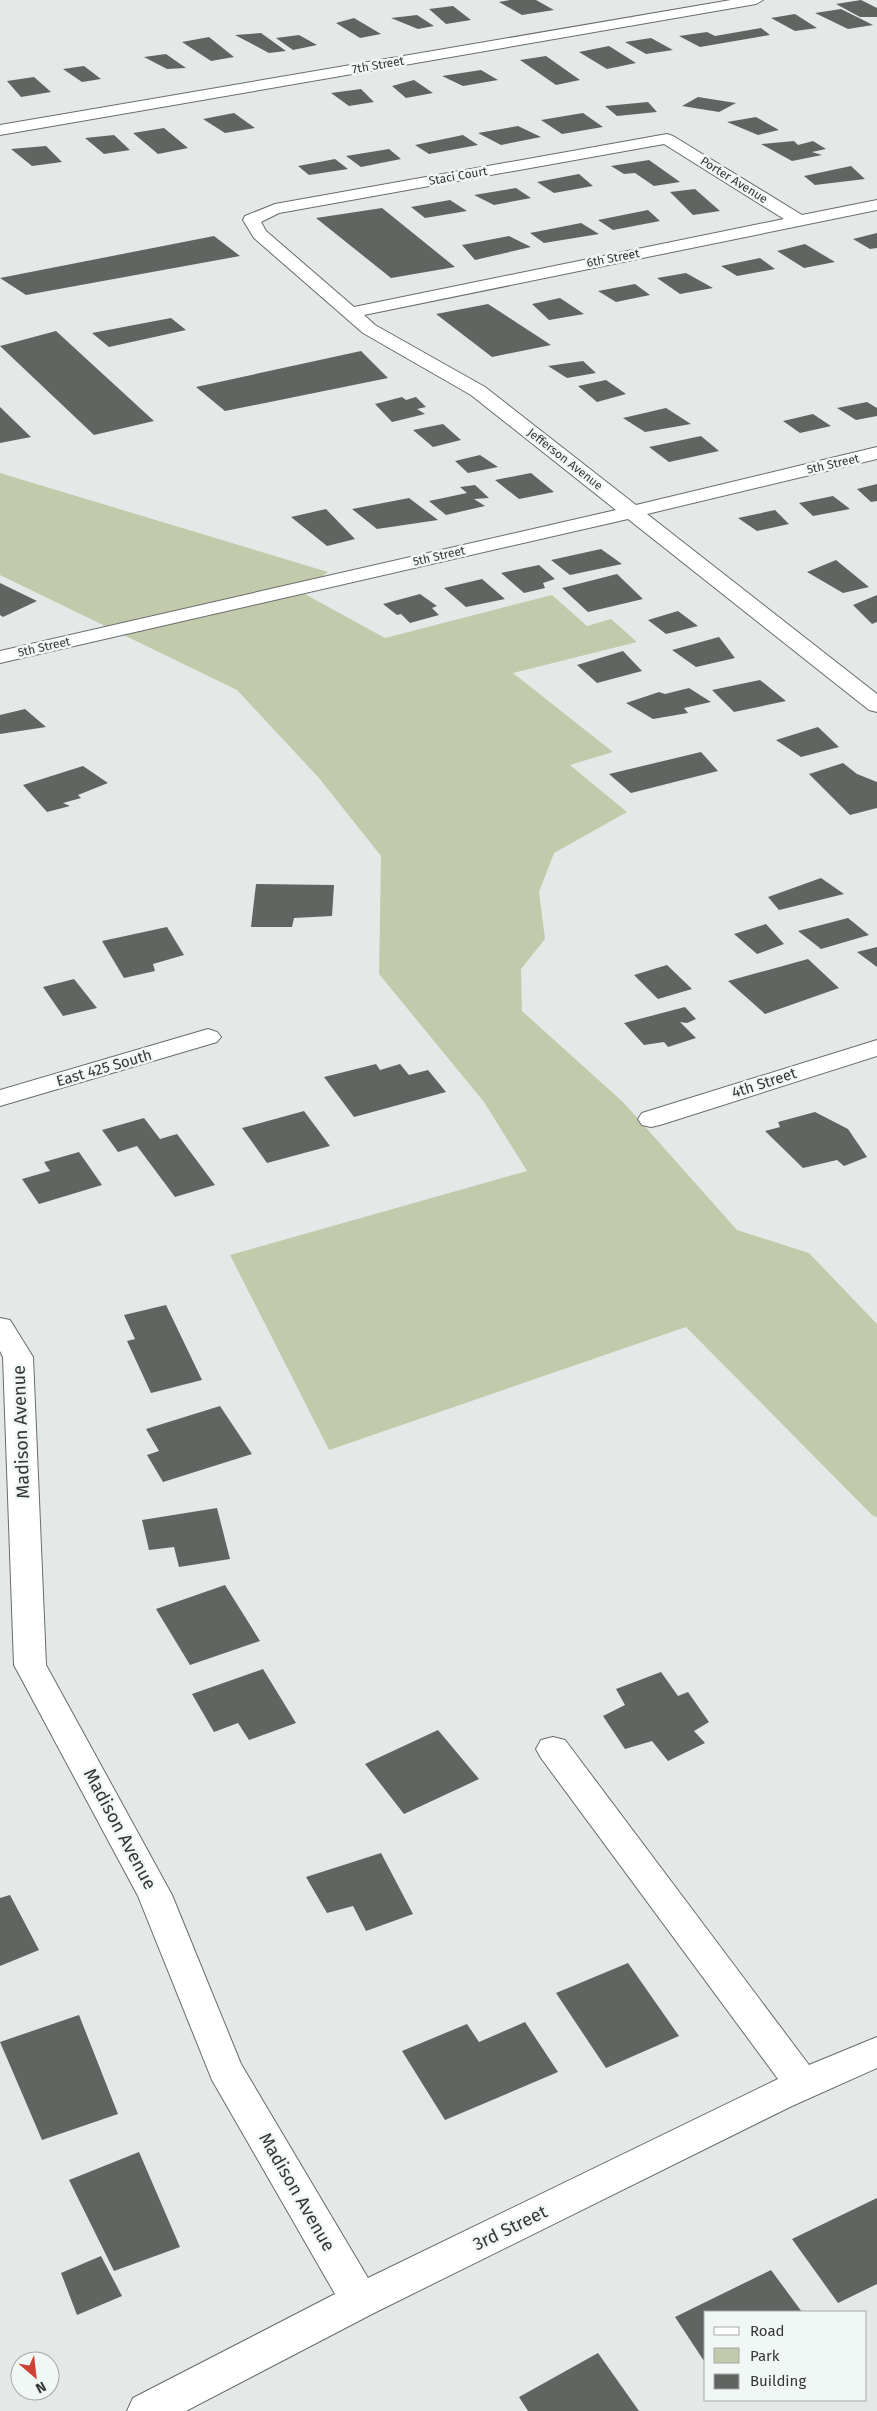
<svg xmlns="http://www.w3.org/2000/svg" width="877" height="2411" font-family="'Fira Sans',sans-serif">
<rect width="100%" height="100%" fill="#e4e9e8"/>
<path fill="#c2caab" d="M0,473l328,99 -27,20 84,46 167,-43 35,31 24,-7 26,23 -124,31 100,79 -43,13 57,47 -73,41 -15,39 6,47 -24,30 1,42 102,92 113,127 72,23 68,71v193l-4,-1 -187,-189 -357,123 -99,-195 297,-84 -43,-69 -105,-128 2,-118 -62,-78 -82,-88 -237,-115z"/>
<path fill="#616562" d="M510,0h26l18,10 -32,5 -23,-13z
M861,0l16,8v9h-17l-24,-13z
M453,6l18,14 -25,4 -17,-15z
M841,9l32,16 -25,4 -33,-16z
M795,14l22,14 -22,3 -24,-13z
M417,15l17,11 -16,3 -27,-11z
M354,18l27,16 -21,4 -24,-15z
M761,28l9,7 -70,12 -21,-11 28,-4 8,4z
M261,33l25,18 -17,2 -34,-18z
M299,35l18,10 -24,5 -17,-12z
M209,37l25,20 -23,4 -29,-19z
M651,38l22,12 -27,4 -21,-12z
M609,46l27,17 -29,6 -28,-17z
M166,54l20,14 -19,1 -23,-12z
M546,56l34,24 -24,5 -36,-25z
M84,66l17,13 -19,3 -19,-13z
M481,70l17,10 -35,6 -21,-10z
M34,77l17,15 -30,5 -14,-16z
M414,80l19,13 -27,5 -14,-12z
M361,89l13,13 -25,4 -18,-13z
M698,97l38,6 -17,9 -37,-6z
M648,102l9,10 -40,4 -12,-10z
M234,113l21,15 -30,5 -22,-14z
M583,113l20,14 -41,7 -21,-14z
M756,117l23,13 -21,5 -31,-13z
M518,126l23,11 -40,8 -23,-12z
M164,128l24,20 -30,6 -25,-21z
M114,135l16,15 -26,4 -19,-16z
M463,135l15,10 -49,9 -14,-9z
M794,141l4,4 15,-4 13,8 -14,3 10,3 -30,6 -31,-17z
M46,146l16,16 -30,4 -21,-17z
M389,149l12,10 -40,8 -15,-11z
M335,159l13,10 -39,6 -11,-9z
M649,160l31,22 -26,4 -19,-13 -11,1 -13,-8z
M851,166l14,13 -50,6 -11,-9z
M579,174l14,12 -39,7 -17,-11z
M516,188l15,10 -37,7 -20,-10z
M695,189l25,22 -27,4 -23,-23z
M450,200l17,11 -42,7 -14,-11z
M382,208l73,59 -64,11 -75,-60z
M648,210l12,11 -47,9 -15,-10z
M581,223l18,11 -55,9 -14,-10z
M877,233v15l-7,1 -17,-10z
M214,236l26,20 -214,39 -26,-17z
M509,236l22,11 -56,13 -13,-15z
M805,244l30,18 -31,6 -27,-17z
M760,258l15,11 -38,7 -16,-10z
M686,273l27,15 -33,6 -23,-16z
M635,284l15,11 -34,7 -18,-11z
M560,298l24,16 -35,6 -17,-16z
M488,304l63,41 -59,12 -56,-43z
M171,318l15,12 -77,17 -17,-14z
M56,331l98,90 -60,14 -94,-89z
M361,351l27,27 -163,33 -29,-24z
M583,361l13,12 -29,5 -19,-12z
M606,380l20,14 -29,8 -19,-16z
M402,397l4,3 10,-3 10,10 -9,2 8,5 -33,8 -17,-18z
M867,402l10,6v8l-21,4 -19,-12z
M0,407l31,30 -31,6z
M666,408l25,16 -46,8 -22,-14z
M813,414l18,12 -31,7 -17,-12z
M443,424l18,16 -28,7 -20,-17z
M701,436l18,15 -50,11 -20,-15z
M480,455l18,12 -30,6 -13,-12z
M531,473l23,19 -35,7 -24,-19z
M877,484v17l-6,1 -14,-13z
M475,485l14,13 -15,1 11,7 -39,9 -17,-14 38,-8 -7,-6z
M833,496l17,13 -37,7 -14,-13z
M409,498l29,22 -61,9 -25,-20z
M326,509l29,30 -28,7 -36,-29z
M775,510l14,14 -32,7 -19,-13z
M601,549l21,15 -52,11 -19,-15z
M836,560l33,27 -26,6 -36,-21z
M539,565l16,14 -12,4 2,5 -21,5 -23,-20z
M617,574l26,25 -55,13 -26,-24z
M482,579l23,20 -39,8 -22,-19z
M0,583l37,18 -34,16 -3,-2z
M420,594l17,12 -5,2 7,7 -29,8 -9,-9 -4,1 -14,-11z
M877,595v27l-5,2 -19,-19z
M678,611l20,15 -32,8 -18,-14z
M719,637l16,21 -39,9 -24,-17z
M623,651l19,20 -45,12 -20,-18z
M760,680l26,21 -52,11 -22,-22z
M689,688l22,14 -27,6 4,5 -35,6 -27,-16 33,-11 6,2z
M25,709l21,18 -46,7v-19z
M818,727l21,20 -38,10 -25,-17z
M701,752l17,19 -87,22 -22,-19z
M843,763l14,11 20,8v26l-27,7 -41,-41z
M83,766l25,17 -30,12 3,3 -18,5 7,3 -23,6 -24,-27z
M821,878l23,16 -65,16 -11,-13z
M256,884l78,1 -2,31 -38,2 -2,9h-41z
M848,918l21,17 -48,14 -23,-18z
M766,924l18,20 -27,10 -23,-20z
M167,927l17,28 -31,9 2,7 -31,7 -22,-37z
M877,947v20l-20,-15z
M808,959l31,29 -74,26 -37,-33z
M667,965l25,24 -34,10 -24,-24z
M74,979l23,29 -34,8 -20,-29z
M685,1007l11,12 -9,4 -7,-1 16,16 -28,9 -4,-5 -20,3 -20,-22z
M376,1064l4,6 20,-6 9,11 19,-5 18,22 -92,25 -30,-40z
M304,1111l26,35 -63,17 -25,-35z
M815,1112l33,17 19,28 -23,9 -7,-6 -34,8 -38,-37 15,-4 -2,-5z
M144,1118l16,21 17,-5 38,51 -40,12 -38,-51 -19,6 -16,-22z
M79,1152l23,33 -63,19 -17,-25 28,-8 -6,-9z
M166,1305l36,75 -51,13 -24,-52 8,-2 -11,-24z
M220,1406l32,48 -89,28 -16,-27 12,-4 -13,-22z
M217,1508l13,51 -51,8 -5,-20 -25,3 -7,-30z
M225,1585l35,56 -70,24 -34,-56z
M263,1669l33,54 -47,17 -11,-17 -24,9 -22,-38z
M661,1672l17,24 10,-4 21,30 -15,9 11,12 -37,18 -16,-20 -27,8 -22,-33 22,-11 -9,-16z
M438,1730l41,49 -75,35 -39,-50z
M381,1853l32,61 -47,17 -13,-25 -26,7 -21,-36z
M10,1895l29,55 -39,16v-68z
M628,1963l51,73 -73,32 -50,-75z
M79,2015l39,99 -76,26 -42,-98z
M525,2022l33,50 -113,48 -43,-69 65,-27 12,18z
M139,2152l41,95 -66,24 -45,-91z
M877,2198v86l-39,19 -46,-64z
M101,2256l21,40 -45,19 -16,-42z
M771,2270l31,42h-96v52l-31,-47z
M598,2353l41,58h-111l-9,-14z"/>
<g fill="none" stroke-linecap="round" stroke-linejoin="round">
<g stroke="#676c6b" stroke-width="2">
<path id="minor" d="M731,0h32l-7,4 -756,131v-10z
M667,134l6,2 129,79 75,-15v10l-513,105 11,10 110,62 151,118 241,-58v12l-230,55 230,180v18l-8,-2 -241,-191 -628,144v-12l616,-141 -145,-115 -108,-62 -109,-95 -11,-18 2,-4 30,-12zM664,144l120,75 -430,88 -88,-76 -5,-9 18,-9z
M208,1029l9,3 4,5 -4,5 -217,64v-16z
M877,1040v16l-217,69 -9,2 -9,-2 -4,-6 4,-6z
M0,1318l10,2 23,37 13,308 126,230 69,169 127,214 410,-199 -237,-321 -5,-9 5,-9 12,-3 12,3 244,325 68,-28v31l-85,38 -418,207 -188,98h-59l6,-13 202,-104 -123,-214 -74,-184 -124,-231 -11,-308 -3,-6z"/>
</g>
<use href="#minor" fill="#fff" fill-rule="evenodd"/>
</g>
<g text-anchor="middle" stroke-width="5" stroke-linejoin="round" paint-order="stroke">
<g font-size="12" fill="#353736" stroke="#f1f7f5">
<text transform="translate(378 65) rotate(-10)" y="4">7th Street</text>
<text transform="translate(458 176) rotate(-10)" y="4">Staci Court</text>
<text transform="translate(734 180) rotate(32)" y="4">Porter Avenue</text>
<text transform="translate(613 258) rotate(-11)" y="4">6th Street</text>
<text transform="translate(565 459) rotate(38)" y="4">Jefferson Avenue</text>
<text transform="translate(833 464) rotate(-13)" y="4">5th Street</text>
<text transform="translate(439 556) rotate(-13)" y="4">5th Street</text>
<text transform="translate(44 647) rotate(-13)" y="4">5th Street</text>
</g>
<g font-size="15" fill="#353736" stroke="#f1f7f5">
<text transform="translate(104 1068) rotate(-16)" y="5">East 425 South</text>
<text transform="translate(764 1083) rotate(-18)" y="5">4th Street</text>
</g>
<g font-size="18" fill="#353736" stroke="#f1f7f5">
<text transform="translate(21 1432) rotate(-92)" y="6">Madison Avenue</text>
<text transform="translate(120 1829) rotate(62)" y="6">Madison Avenue</text>
<text transform="translate(297 2192) rotate(60)" y="6">Madison Avenue</text>
<text transform="translate(510 2228) rotate(-26)" y="6">3rd Street</text>
</g>
</g>
<rect x="704" y="2311" width="162" height="90" fill="#f1f7f5" stroke="#a6aaa9"/>
<rect x="714" y="2327" width="25" height="8" fill="#ffffff" stroke="#a6aaa9"/>
<text x="750" y="2336" font-size="15" fill="#353736">Road</text>
<rect x="714" y="2348" width="25" height="15" fill="#c2caab" stroke="#a6aaa9"/>
<text x="750" y="2361" font-size="15" fill="#353736">Park</text>
<rect x="714" y="2374" width="25" height="15" fill="#616562" stroke="#a6aaa9"/>
<text x="750" y="2386" font-size="15" fill="#353736">Building</text>
<g transform="translate(35 2376) rotate(152)"><circle r="24" fill="#f1f7f5" stroke="#a6aaa9"/>
<path d="M0-4L9 19L0 12L-9 19Z" fill="#cf4137"/>
<text y="-8" font-size="14" font-weight="bold" text-anchor="middle" fill="#353736">N</text>
</g>
</svg>
